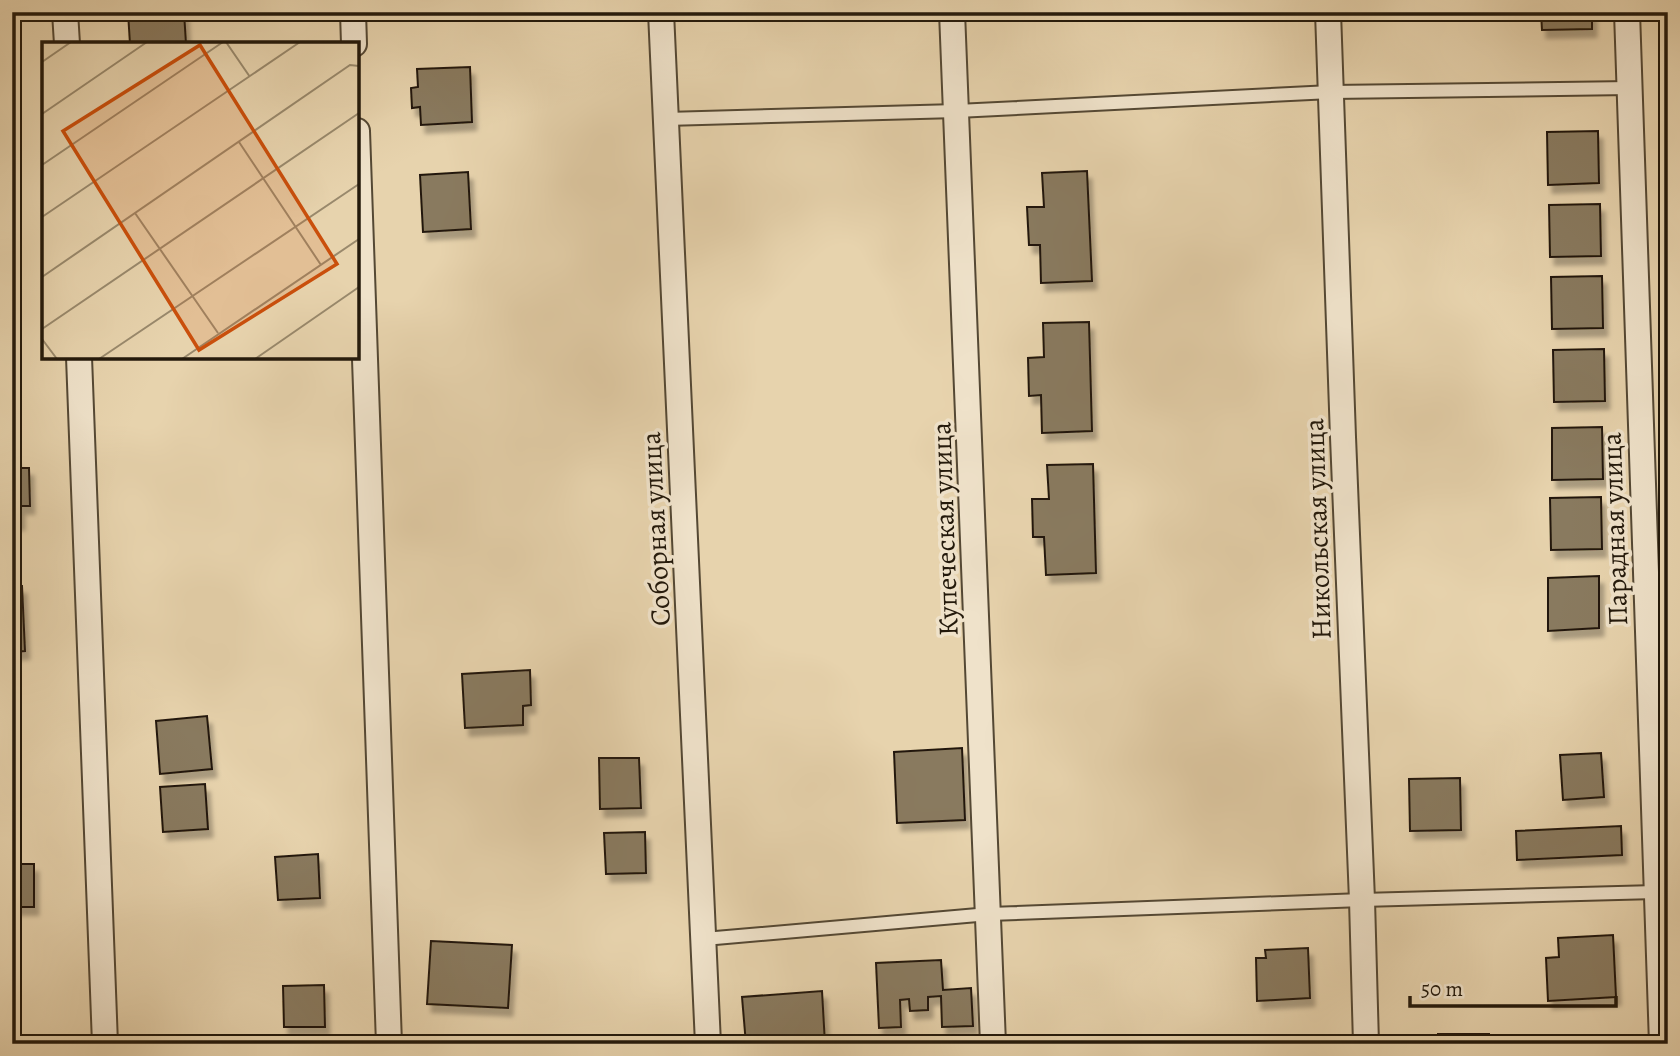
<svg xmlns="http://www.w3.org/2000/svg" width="1680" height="1056" font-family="Alegreya,serif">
<defs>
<filter id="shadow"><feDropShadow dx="4.5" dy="8" stdDeviation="2" flood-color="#0004"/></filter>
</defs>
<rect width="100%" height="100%" fill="#e7d3ad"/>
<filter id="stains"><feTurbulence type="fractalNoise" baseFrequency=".00286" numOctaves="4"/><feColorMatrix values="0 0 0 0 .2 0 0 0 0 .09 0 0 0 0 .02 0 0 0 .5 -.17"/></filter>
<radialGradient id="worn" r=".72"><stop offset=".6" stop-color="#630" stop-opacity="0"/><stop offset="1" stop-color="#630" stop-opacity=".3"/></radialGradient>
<path fill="#897a5f" stroke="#23190b" stroke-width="2" filter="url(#shadow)" d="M128,12h56l2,32h-56z
M1541,12h51v17l-50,1z
M470,67l2,55 -51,3 -1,-18 -8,1 -1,-20 7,-1 -1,-18z
M1598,131l1,52 -51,2 -1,-53z
M1087,171l5,110 -51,2 -1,-38h-11l-2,-38h17l-2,-34z
M468,172l3,57 -48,3 -3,-57z
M1600,204l1,52 -51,1 -1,-52z
M1602,276l1,52 -51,1 -1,-52z
M1089,322l3,109 -50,2 -1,-38 -12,1 -1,-38 16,-1 -1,-34z
M1604,349l1,52 -51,1 -1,-52z
M1602,427l1,52 -51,1v-52z
M12,457h3v11h14l1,38h-10v16h-8z
M1093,464l3,109 -50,2 -2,-38h-11l-1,-38h17l-2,-34z
M1601,497l1,52 -51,1 -1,-52z
M1599,576v52l-51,3v-53z
M12,586h10l3,65 -13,1z
M530,670l1,35 -8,1v19l-58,3 -3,-54z
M207,716l5,53 -52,5 -4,-53z
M962,748l3,72 -68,3 -3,-71z
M1601,753l3,44 -41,3 -3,-45z
M599,758h40l2,50 -41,1z
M1460,778l1,52 -51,1 -1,-52z
M205,784l3,45 -45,3 -3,-45z
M1621,826l1,29 -105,5 -1,-29z
M645,832l1,41 -40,1 -2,-41z
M318,854l2,44 -42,2 -3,-43z
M12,864h22v43h-22z
M1613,935l3,62 -68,4 -2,-43 13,-1 -1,-19z
M431,941l81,4 -4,63 -81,-4z
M1308,948l2,50 -53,3 -1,-43h10l-1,-8z
M941,960l2,30 28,-2 2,38 -31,1 -1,-31 -13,1v13l-18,1 -1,-12 -9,1 1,27 -22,1 -3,-65z
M324,985l1,42h-41l-1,-41z
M822,991l3,53h-79l-4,-47z
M1438,1034h51v10h-51z
M511,1040v4h-75z"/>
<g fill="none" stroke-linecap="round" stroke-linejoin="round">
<g stroke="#544834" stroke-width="16">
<path id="lane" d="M666,119l291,-8 374,-19 299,-4
M704,939l285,-25 373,-14 294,-8"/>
</g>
<g stroke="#544834" stroke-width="28">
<path id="street" d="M65,12l2,32
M353,12l1,32
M661,12l47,1032
M952,12l41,1032
M1328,12l15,425 19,463 4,144
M1627,12l35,1032
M357,131l32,913
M79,357l26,687"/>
</g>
<use href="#lane" stroke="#efe2ca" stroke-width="12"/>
<use href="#street" stroke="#efe2ca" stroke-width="24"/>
</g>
<g text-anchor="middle" stroke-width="7" stroke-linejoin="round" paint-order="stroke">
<g font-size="28" fill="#23190b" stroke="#efe2ca">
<text transform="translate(655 529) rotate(-93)" y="10">Соборная улица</text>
<text transform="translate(944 529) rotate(-92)" y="10">Купеческая улица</text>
<text transform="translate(1317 529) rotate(-92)" y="10">Никольская улица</text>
<text transform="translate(1614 529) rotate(-92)" y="10">Парадная улица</text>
</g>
</g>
<g transform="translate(42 42)">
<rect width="317" height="317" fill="#e7d3ad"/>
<path fill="none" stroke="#99896c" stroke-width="2" d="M184,0l24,35M0,20l29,-20M0,72l105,-72M197,100l82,123M0,123l181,-123M93,171l83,120M0,175l258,-175M0,235l308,-212 9,1M0,287l317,-216M0,297l15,20M57,317l260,-175M140,317l177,-120M213,317l104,-72"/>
<path fill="#ca4f0c" fill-opacity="0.15" stroke="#ca4f0c" stroke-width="3.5" d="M158,3l137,219 -138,86 -136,-219z"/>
<rect width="317" height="317" fill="none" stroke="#23190b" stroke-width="3.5"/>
</g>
<rect width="1680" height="1056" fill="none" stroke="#e7d3ad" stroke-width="42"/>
<rect x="14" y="14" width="1652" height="1028" fill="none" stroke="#23190b" stroke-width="3.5"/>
<rect x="21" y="21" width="1638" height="1014" fill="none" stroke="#23190b" stroke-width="2"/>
<path d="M1410 996v10h206v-10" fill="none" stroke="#23190b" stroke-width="3.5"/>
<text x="1421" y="996" font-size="21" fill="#23190b" stroke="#efe2ca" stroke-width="5" paint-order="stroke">50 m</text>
<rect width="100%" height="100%" filter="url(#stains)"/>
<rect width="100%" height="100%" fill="url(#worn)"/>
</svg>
